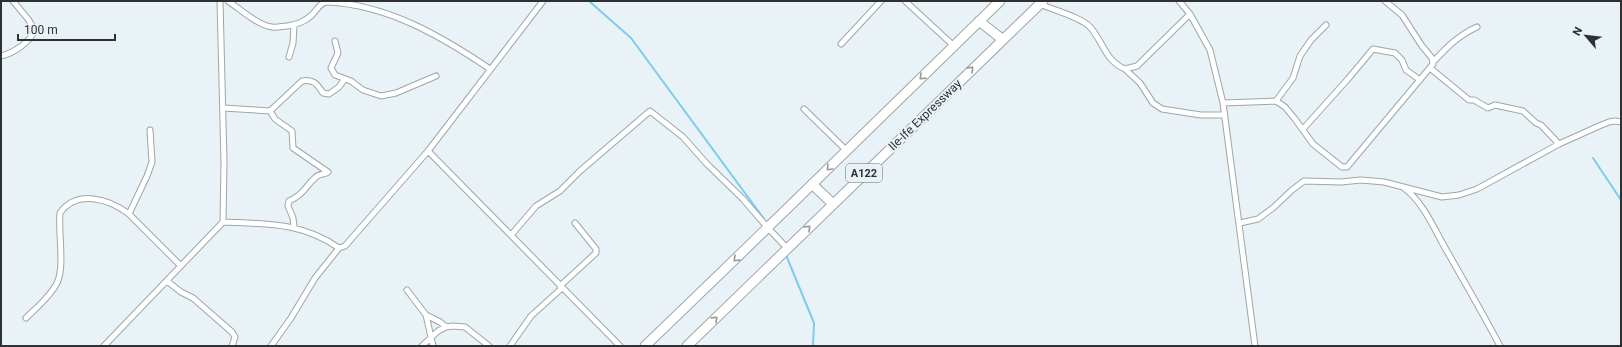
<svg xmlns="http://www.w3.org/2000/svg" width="1622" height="347" font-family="Roboto,sans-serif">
<rect width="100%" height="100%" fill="#e9f3f7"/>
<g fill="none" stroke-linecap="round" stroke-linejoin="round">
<path stroke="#7bcdeb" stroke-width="2" d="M589,1l42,37 133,181
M1593,158l28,42
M786,255l28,68 -1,23"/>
<g stroke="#9da6aa" stroke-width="7">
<path id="minor" d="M220,1l4,161 -1,60
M228,1c12,8 31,25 44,26 5,1 11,-1 15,-1 11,-2 17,-4 25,-11 5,-5 8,-13 16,-13 60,3 113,34 162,67
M905,1l49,45
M1179,1l11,13 20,36 13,53 32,243
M1040,4c13,6 41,13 50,23 13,14 15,34 35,42l12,-3 53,-52
M335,41l3,12 -7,15 4,7 16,6 12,9 18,6 15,-3 40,-17
M841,44l40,-43
M1,56c13,-3 29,-14 34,-26l-7,-11 -15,-18
M289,57l4,-14 1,-18
M1434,61c13,-14 25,-26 43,-34
M1430,68l39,32h5l14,8 7,-3 28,6 13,12 5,2 18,19
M1125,69l15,14 13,20 9,6 39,6h23
M1276,101l17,-23 7,-22 11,-16 15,-15
M1223,103l53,-2 9,6 10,12 18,25 29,23h5l86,-103 -1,-6 -10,-12 -20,-31 -17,-14
M223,108l47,3 32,-30c12,-2 15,3 21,12l6,1 10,-7 5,-7
M804,109l42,41
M270,111l5,8 17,12 1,17 35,24c-3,3 -8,1 -12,5 -11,9 -11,17 -27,24l-1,5 5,12 1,9
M1303,129l45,-50 25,-30 22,4 7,7 4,10 14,10
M428,151l192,195
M1404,188c18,13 29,38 40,58 19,33 38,66 56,100
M129,214l18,-38 5,-14 -2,-32
M1240,223l18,-4 16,-12 18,-17 12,-9 37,1 20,-2 23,2 58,15 17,-2 18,-6 82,-45 40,-18 10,-4 6,-1 6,1
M512,234l24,-28 24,-15 20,-20 70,-60 33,26 23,26 37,36 25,29 19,20
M167,281l14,11 12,6 39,34 3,5 -3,9
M560,286l36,-33v-4l-21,-26
M407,290l19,25 7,31
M426,315l14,7 6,5
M26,318c10,-10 24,-21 31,-35 8,-16 1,-51 3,-70 17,-24 49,-14 69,1l52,52
M104,346l119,-124c44,2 78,0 116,26l6,-2 83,-95 115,-150
M271,346l20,-28 24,-40 24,-30
M422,346l16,-15 8,-4 7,-1 12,1 24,19
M510,346l21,-30 31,-28"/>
</g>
<g stroke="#9da6aa" stroke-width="11">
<path id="trunk" d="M979,21l23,18
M812,184l21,20
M645,346c119,-114 237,-230 355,-345
M687,346l356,-345"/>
</g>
<use href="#minor" stroke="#fff" stroke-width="5"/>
<use href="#trunk" stroke="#fff" stroke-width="9"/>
</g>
<defs><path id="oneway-chevron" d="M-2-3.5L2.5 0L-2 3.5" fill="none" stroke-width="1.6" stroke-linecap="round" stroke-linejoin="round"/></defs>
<g stroke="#969899">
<use href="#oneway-chevron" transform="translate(971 69) rotate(-44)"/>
<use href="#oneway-chevron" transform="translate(922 77) rotate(136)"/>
<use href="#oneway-chevron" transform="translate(829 168) rotate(135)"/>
<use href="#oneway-chevron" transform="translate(808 228) rotate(-44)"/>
<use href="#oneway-chevron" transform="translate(736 259) rotate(136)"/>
<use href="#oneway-chevron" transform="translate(715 319) rotate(-44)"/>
</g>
<g text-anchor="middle" stroke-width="4" stroke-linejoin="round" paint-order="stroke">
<rect fill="#e9f3f7" stroke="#656b6e" stroke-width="1" x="846" y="164" width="36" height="18" rx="3"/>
<g font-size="11" font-weight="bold" fill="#2d3133">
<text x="864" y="177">A122</text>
</g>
<g font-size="12" fill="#2d3133" stroke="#e9f3f7">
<text transform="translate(925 115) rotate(-44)" y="4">Ile-Ife Expressway</text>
</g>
</g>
<rect width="1622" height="347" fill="none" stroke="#2d3133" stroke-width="4"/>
<g transform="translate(1586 36) rotate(298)" stroke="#e9f3f7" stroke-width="3" paint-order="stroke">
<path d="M0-3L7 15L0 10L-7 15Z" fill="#2d3133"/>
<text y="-6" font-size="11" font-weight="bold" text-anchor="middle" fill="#2d3133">N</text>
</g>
<path d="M18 34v6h97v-6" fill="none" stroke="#2d3133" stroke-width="2"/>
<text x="24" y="34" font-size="12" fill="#2d3133" stroke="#e9f3f7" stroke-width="3" paint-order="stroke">100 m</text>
</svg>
